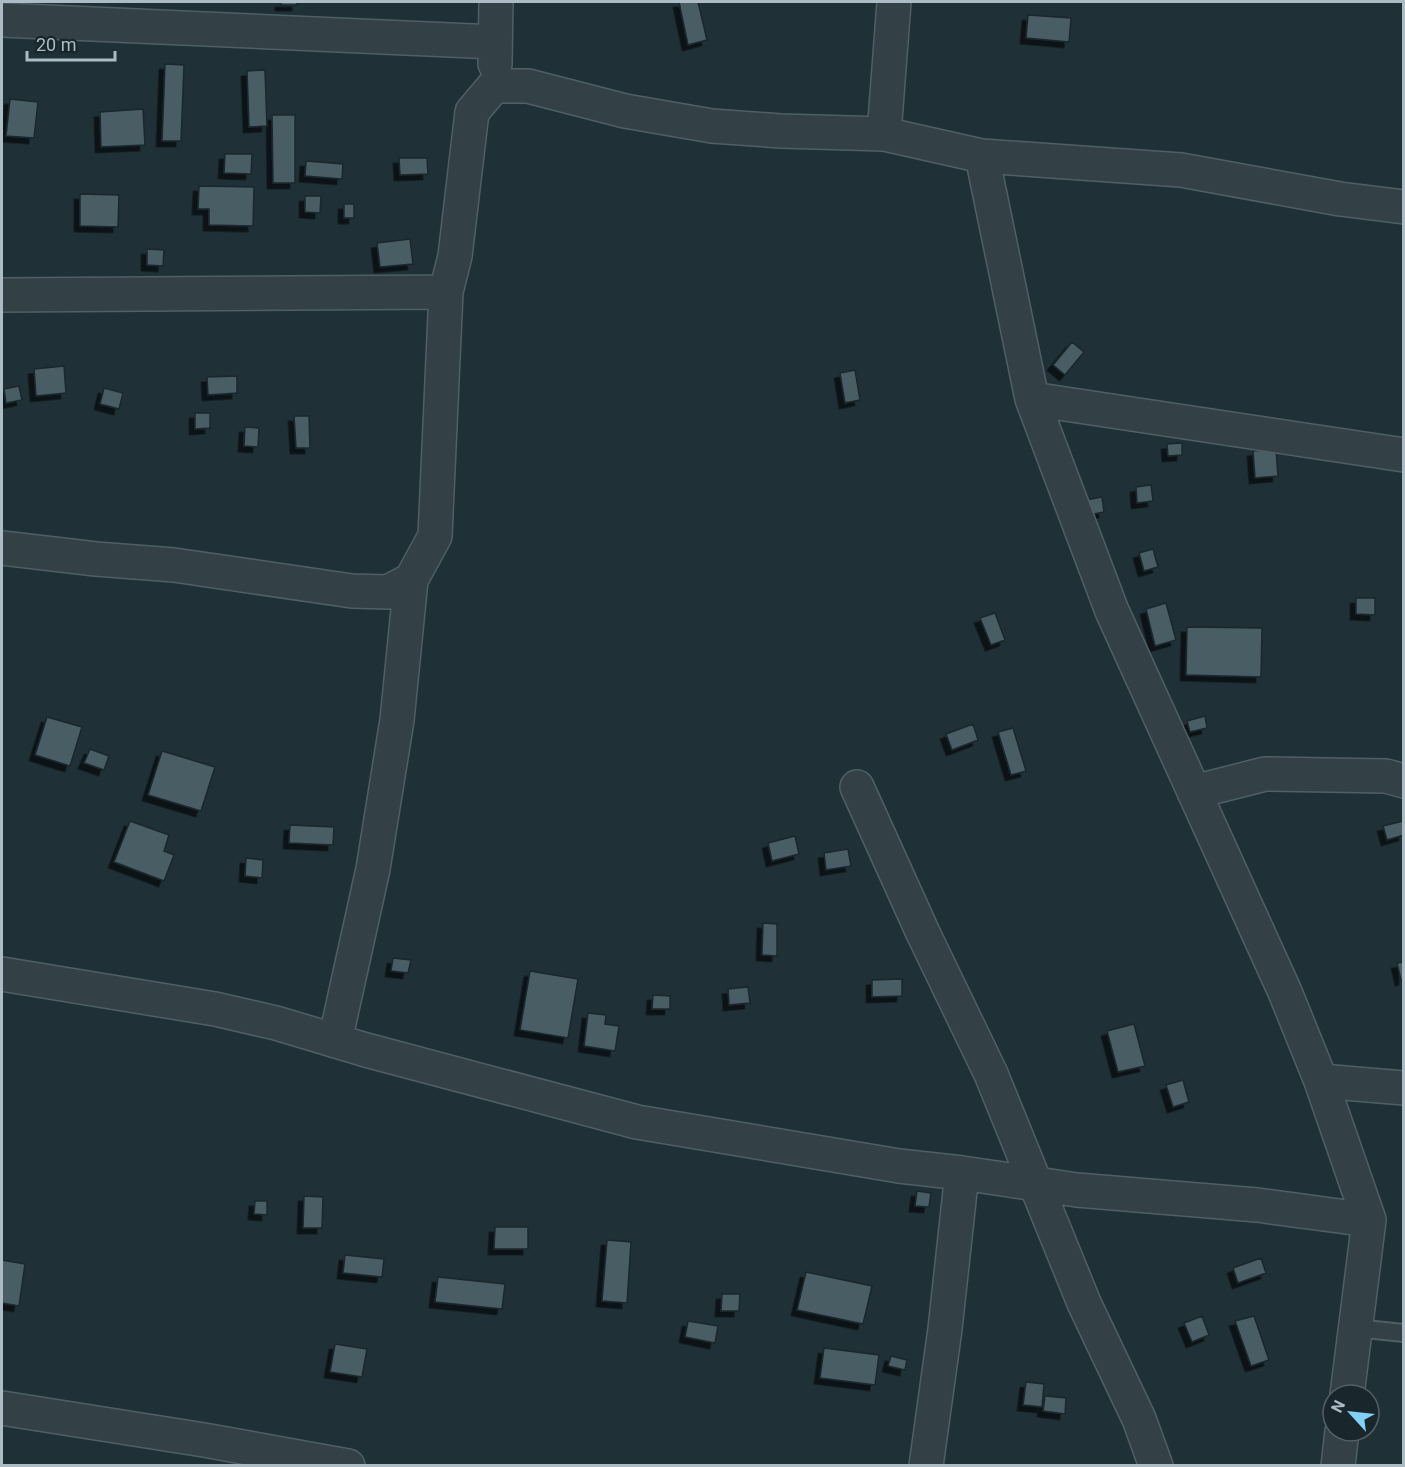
<svg xmlns="http://www.w3.org/2000/svg" width="1405" height="1467" font-family="Roboto,sans-serif">
<defs>
<filter id="shadow"><feDropShadow dx="-5.5" dy="5.5" stdDeviation="0" flood-color="#0009"/></filter>
</defs>
<rect width="100%" height="100%" fill="#1f3036"/>
<path fill="#4a5d65" stroke="#1a282d" stroke-width="1.5" filter="url(#shadow)" d="M281,2h16v3h-16z
M679,2h19l9,38 -19,5z
M1028,15l43,3 -2,24 -43,-4z
M165,64l19,1 -3,76h-19z
M265,70l2,56 -18,1 -2,-56z
M10,99l28,3 -4,36 -28,-2z
M143,109l2,36 -44,2 -1,-35z
M272,115h23v68h-22z
M225,154h27l-1,20 -27,-1z
M399,158h28l1,16 -28,1z
M306,161l37,3 -1,15 -37,-3z
M199,186l55,1 -1,39 -44,-1v-16h-11z
M80,194l39,1 -1,32 -38,-1z
M305,196h16l-1,17 -15,-1z
M344,204h10v14h-10z
M410,239l3,25 -33,3 -3,-24z
M147,249l17,1 -1,16 -16,-1z
M1072,342l12,10 -19,23 -12,-10z
M64,366l2,27 -30,3 -2,-27z
M855,370l5,30 -15,3 -5,-30z
M237,376v17l-29,2 -1,-18z
M19,386l3,14 -16,3 -2,-14z
M104,388l19,5 -4,16 -19,-5z
M195,413h15v15l-15,1z
M294,416h15l1,32h-14z
M245,427l14,1 -1,19 -14,-1z
M1182,443v12l-14,1 -1,-12z
M1276,449l2,27 -23,2 -2,-27z
M1151,485l2,16 -16,2 -1,-16z
M1102,497l2,15 -15,3 -3,-15z
M1153,549l5,18 -14,4 -5,-18z
M1356,598h19v17l-19,-1z
M1166,603l10,37 -21,6 -9,-37z
M995,613l10,27 -14,5 -11,-27z
M1187,627l75,1 -1,49 -75,-2z
M1205,716l2,12 -17,4 -3,-11z
M47,717l35,10 -12,39 -35,-11z
M973,724l5,16 -26,10 -6,-16z
M1013,728l13,43 -15,4 -13,-43z
M90,749l19,7 -5,14 -20,-7z
M162,751l53,16 -14,44 -53,-16z
M130,821l39,14 -5,16 10,4 -10,26 -50,-19z
M1403,821l1,14 -17,5 -4,-14z
M290,825l44,2 -1,18 -44,-2z
M795,836l4,18 -27,7 -4,-18z
M848,849l3,17 -25,4 -2,-17z
M246,858l17,2 -1,18 -17,-2z
M763,923l14,1v32l-15,-1z
M393,958l18,2 -3,13 -17,-2z
M1404,962v17l-3,1 -4,-17z
M530,971l48,8 -10,59 -48,-8z
M902,979v17l-30,1v-17z
M748,987l2,16 -21,2 -1,-16z
M653,995l17,1v13h-18z
M588,1013l18,2 -1,9 14,2 -4,25 -31,-5z
M1134,1024l11,42 -27,6 -11,-41z
M1183,1080l6,22 -16,5 -7,-22z
M917,1191l14,2 -2,14 -14,-1z
M304,1196l19,1 -1,31h-19z
M255,1201h12v14l-13,-1z
M495,1227h33v22h-34z
M607,1240l24,2 -4,61 -25,-2z
M345,1255l39,4 -2,18 -39,-4z
M1261,1258l5,15 -28,10 -5,-15z
M2,1260l23,4 -6,42 -17,-3z
M806,1272l66,14 -9,38 -66,-14z
M438,1277l67,7 -3,25 -67,-7z
M722,1294h18l-1,17h-18z
M1202,1316l7,19 -17,7 -8,-19z
M1254,1316l15,44 -18,6 -16,-45z
M688,1321l30,5 -3,17 -30,-6z
M335,1344l32,5 -5,28 -32,-5z
M824,1348l55,7 -4,30 -55,-7z
M891,1356l16,4 -2,10 -17,-4z
M1026,1382l18,2 -2,23 -19,-2z
M1045,1396l21,2 -1,16 -22,-3z"/>
<g fill="none" stroke-linecap="round" stroke-linejoin="round">
<g stroke="#505f65" stroke-width="20">
<path id="service" d="M1355,1328l49,5"/>
</g>
<g stroke="#505f65" stroke-width="36">
<path id="minor" d="M2,20l493,22
M495,64l1,-62
M884,134l10,-132
M982,156l50,243 80,212 173,381 36,89 48,139 -22,175
M2,295l444,-3
M1032,399l372,56
M2,548l94,11 78,6 178,26 36,1 23,-12 24,-44 11,-244 9,-36 17,-144 22,-26h34l97,25 87,15 69,5 103,3 98,22 199,14 159,29 64,8
M857,787l66,146 68,141 93,229 55,116 17,47
M1194,792l71,-18 121,2 18,5
M2,974l213,35 61,14 90,27 271,72 262,44 63,7 115,17 180,15 112,15
M335,1041l38,-172 24,-149 14,-140
M1321,1081l83,7
M2,1408l202,32 144,26
M926,1466l19,-137 17,-156
M1338,1466l4,-35"/>
</g>
<use href="#service" stroke="#334147" stroke-width="16"/>
<use href="#minor" stroke="#334147" stroke-width="33"/>
</g>
<rect width="1405" height="1467" fill="none" stroke="#adbcc4" stroke-width="6"/>
<g transform="translate(1351 1413) rotate(297)"><circle r="28" fill="#19262b" stroke="#546268" stroke-width="1.5"/>
<path d="M0-4.5L10 22L0 15L-10 22Z" fill="#7fd1f7"/>
<text y="-9" font-size="16" font-weight="bold" text-anchor="middle" fill="#adbcc4">N</text>
</g>
<path d="M27 51v9h88v-9" fill="none" stroke="#adbcc4" stroke-width="3"/>
<text x="36" y="51" font-size="18" fill="#adbcc4" stroke="#19262b" stroke-width="4.5" paint-order="stroke">20 m</text>
</svg>
